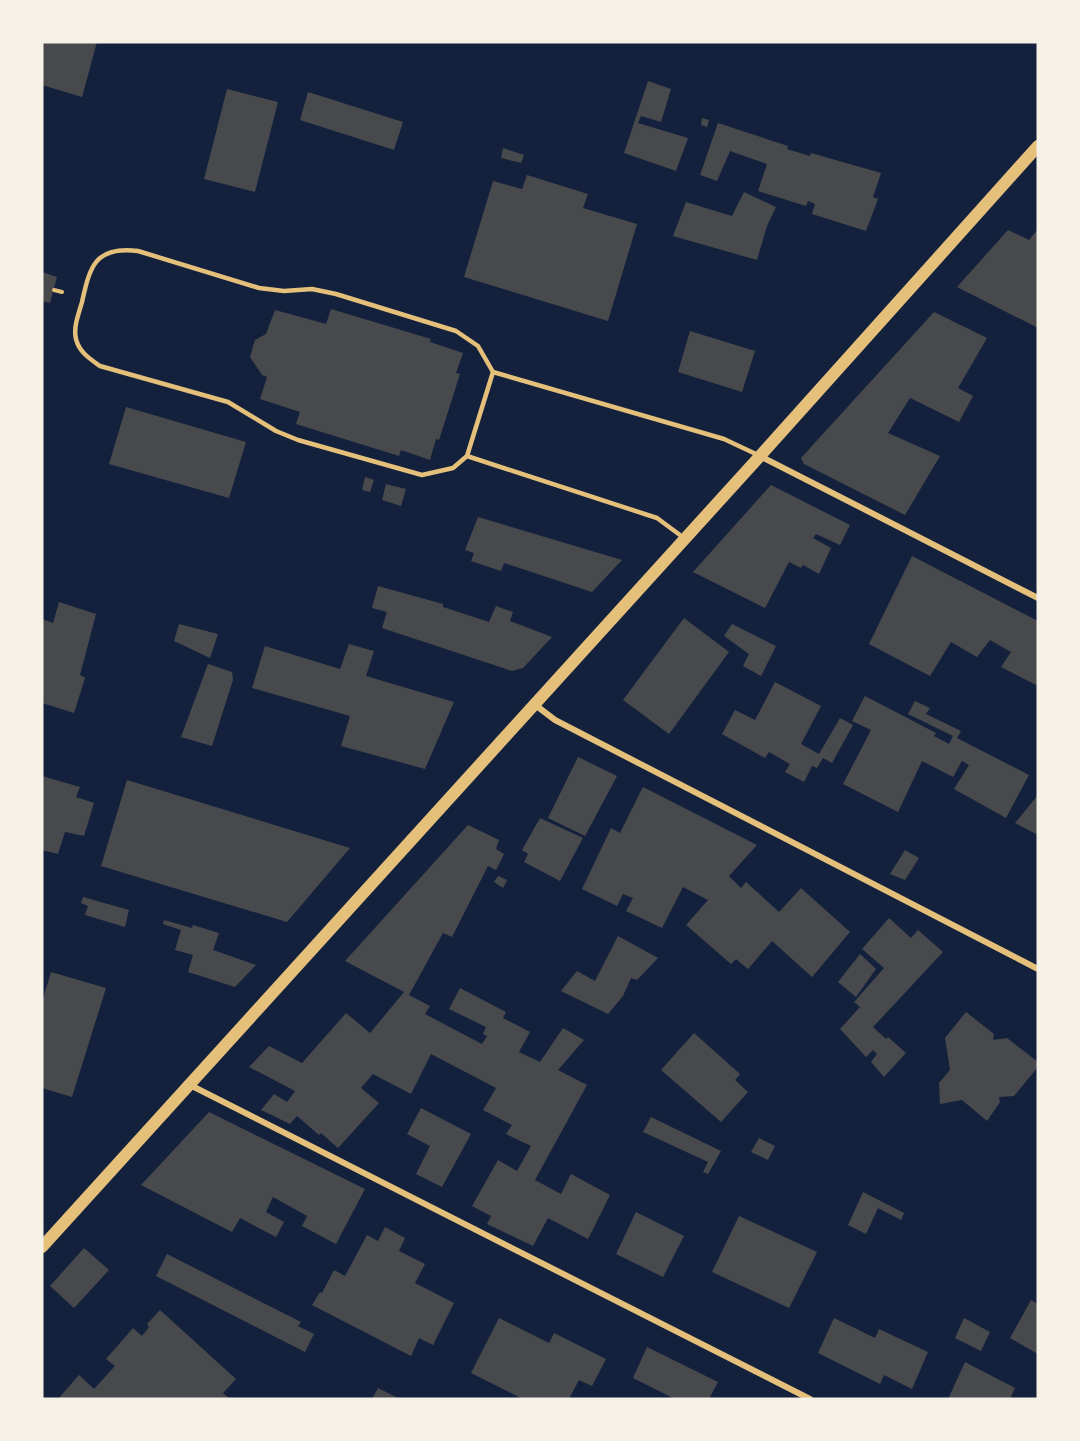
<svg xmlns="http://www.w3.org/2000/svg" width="1080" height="1441" font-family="'Archivo Narrow',sans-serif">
<rect width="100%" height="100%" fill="#14213d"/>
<path fill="#48494c" d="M42,42h55l-15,55 -40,-12z
M648,81l23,8 -10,33 -20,-6 -3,7 50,15 -12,33 -52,-18z
M227,89l51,13 -23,90 -51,-13z
M308,92l95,30 -9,28 -94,-30z
M702,118l7,2 -2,7 -6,-2z
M718,123l70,23 -1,3 23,7 1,-3 70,20 -8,24 5,2 -12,32 -54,-17 3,-10 -7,-3 -2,5 -48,-15 9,-27 -37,-13 -13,30 -17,-6z
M503,148l21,7 -3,8 -20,-5z
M527,175l61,19 -5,14 54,16 -29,97 -144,-44 29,-96 29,8z
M744,192l32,15 -9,19 -10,34 -84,-24 13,-34 46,14z
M1038,229v99l-81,-41 51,-57 21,10z
M42,272l15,5 -7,26 -8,-2z
M331,309l100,30 -1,3 33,11 -7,20 4,1 -21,66 -3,-1 -6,21 -29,-10 -2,6 -103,-32 4,-12 -40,-13 7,-22 -5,-2 -12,-18 5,-17 11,-6 9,-24 51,14z
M934,312l53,26 -29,50 15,8 -14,26 -49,-24 -22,35 52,23 -35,59 -101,-51 -3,-6z
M690,331l65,20 -13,41 -64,-20z
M126,407l120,35 -17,56 -120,-34z
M365,477l9,3 -4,12 -8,-2z
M386,484l20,5 -5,17 -19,-6z
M771,485l79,40 -10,20 -24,-11 -3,4 18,10 -12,26 -16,-9 -2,3 -12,-6 -24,46 -72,-36z
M478,517l144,43 -30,32 -88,-29 -3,8 -30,-10 3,-8 -9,-3z
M912,556l126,65v65l-37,-19 10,-15 -21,-12 -13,17 -26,-15 -21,34 -61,-32z
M378,586l65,18v3l46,15 7,-16 17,6 -3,9 42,16 -29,31 -11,3 -130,-43 5,-16 -15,-4z
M59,602l37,12 -16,61 5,3 -11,35 -32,-10v-84l11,4z
M684,618l45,34 -60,82 -46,-34z
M179,624l39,10 -8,24 -36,-17z
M732,624l44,22 -15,30 -18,-10 6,-12 -25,-18z
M349,644l25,7 -8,25 88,26 -29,67 -84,-23 9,-30 -98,-28 13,-42 75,23z
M208,664l24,8 1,8 -21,66 -31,-9z
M775,682l46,24 -20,38 18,10 21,-36 13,7 -21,38 -9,-5 -6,10 -5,-2 -8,16 -19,-10 5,-8 -21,-12 -4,6 -43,-24 13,-24 20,10z
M865,696l71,37 -2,3 15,8 4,-8 -45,-22 7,-13 15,7 -4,6 35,17 -4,7 72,37 -23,43 -52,-29 15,-24 -7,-4 -9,16 -31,-16 -24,51 -55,-28 28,-54 -19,-9z
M578,757l39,19 -32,60 -37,-18z
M42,776l38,11 -4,10 18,6 -10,33 -19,-4 -7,22 -16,-4z
M127,780l223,68 -63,74 -186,-56z
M643,787l114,58 -28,31 12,12 5,-6 33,30 22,-24 49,44 -38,45 -40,-36 -24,28 -12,-10 -5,5 -45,-39 22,-25 -25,-13 -21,41 -36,-17 7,-13 -10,-4 -6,12 -35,-17 29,-61 9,5z
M1038,795v40l-23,-12z
M540,818l43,20 -23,43 -36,-19 4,-8 -6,-4z
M468,825l31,15 -3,9 8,5 -8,16 -8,-4 -36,71 -9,-4 -34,62 21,11 -5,8 57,30 5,-8 -4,-2 3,-7 -37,-18 11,-21 46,24 -3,6 27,14 -11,20 21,10 23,-34 21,12 -26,30 29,15 -52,95 26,14 10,-20 39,21 -22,44 -40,-21 -15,28 -46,-22 4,-8 -19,-10 26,-46 19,11 14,-25 -25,-12 6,-9 -29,-15 13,-22 -65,-34 -20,40 -38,-20 -12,14 18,15 -41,45 -17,-15 -2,2 -22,-19 -7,8 -29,-14 13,-16 13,8 8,-11 -46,-24 20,-21 33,17 44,-50 24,20 34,-41 -59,-31z
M905,850l14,8 -14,22 -15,-6z
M498,876l9,4 -4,8 -9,-6z
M83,897l46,13 -4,17 -40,-12 3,-9 -7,-3z
M889,918l22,20 7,-8 25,22 -70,75 13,12 2,-2 18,16 -22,24 -13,-15 6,-8 -4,-4 -7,7 -26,-28 20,-22 -6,-5 30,-34 -22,-19z
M164,920l28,8 1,-3 26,8 -6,17 43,15 -21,22 -47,-15 5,-17 -18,-5 6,-20 -18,-6z
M618,936l40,22 -21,22 -6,-2 -8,18 -15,18 -47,-23 16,-20 18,10z
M860,954l16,15 -20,28 -18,-15z
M51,972l55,16 -34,109 -30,-9v-86z
M966,1012l28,22 -1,6 14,-2 31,24v5l-24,29 -15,1 1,5 -13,19 -25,-21 -22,4 -1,-21 11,-13 -5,-32z
M694,1033l46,41 -5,6 13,12 -27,30 -60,-52z
M421,1108l50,26 -29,53 -26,-13 14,-28 -23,-12z
M209,1112l156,77 -29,55 -34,-18 5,-10 -34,-19 -7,15 18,10 -8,15 -36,-19 -8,14 -91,-47z
M651,1117l70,34 -13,23 -5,-2 5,-10 -65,-30z
M759,1138l16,8 -7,14 -17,-8z
M863,1192l41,21 -3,7 -23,-12 -12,26 -18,-9z
M636,1212l48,24 -21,41 -47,-23z
M739,1216l78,36 -28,56 -77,-36z
M385,1227l20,11 -6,13 26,13 -10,19 39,20 -21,42 -14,-7 -8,18 -99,-51 8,-13 2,1 12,-23 11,6 22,-41 11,6z
M84,1248l25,22 -35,38 -24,-22z
M167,1254l134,68 -3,4 16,8 -9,18 -149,-76z
M1031,1300l7,4v50l-28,-16z
M160,1310l76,69 -13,14 7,6h-172l21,-24 15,14 21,-23 -9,-7 27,-31 9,8 7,-9 -2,-3z
M499,1318l50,25 5,-10 52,26 -14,27 -13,-6 -10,19h-46l-52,-26z
M834,1318l41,20 4,-9 49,23 -16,37 -28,-14 -4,9 -62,-31z
M964,1318l26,14 -9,19 -26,-13z
M647,1347l71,35 -9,17h-34l-42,-21z
M965,1362l50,26 -5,11h-62z
M378,1388l22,11h-28z"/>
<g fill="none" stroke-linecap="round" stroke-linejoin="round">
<path stroke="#e5c07b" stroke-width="4" d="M54,290l8,2"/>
<path stroke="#e5c07b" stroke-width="4.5" d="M467,456l-14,12 -31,7 -124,-35 -22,-9 -48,-29 -128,-36c-10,-7 -21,-14 -24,-27 -3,-12 3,-26 6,-37 8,-36 13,-56 56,-51l121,37 25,3 28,-2 24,5 120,37 22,15 15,26
M684,538l-27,-20 -190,-62 26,-84 231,67 34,16"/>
<path stroke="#e5c07b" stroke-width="6" d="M760,456l278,142
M534,704l21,16 483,249
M190,1085l620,314"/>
<path stroke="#e5c07b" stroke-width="12" d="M42,1247l718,-791 278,-310"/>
</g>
<rect width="1080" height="1441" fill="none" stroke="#f6f1e7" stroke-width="87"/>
</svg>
